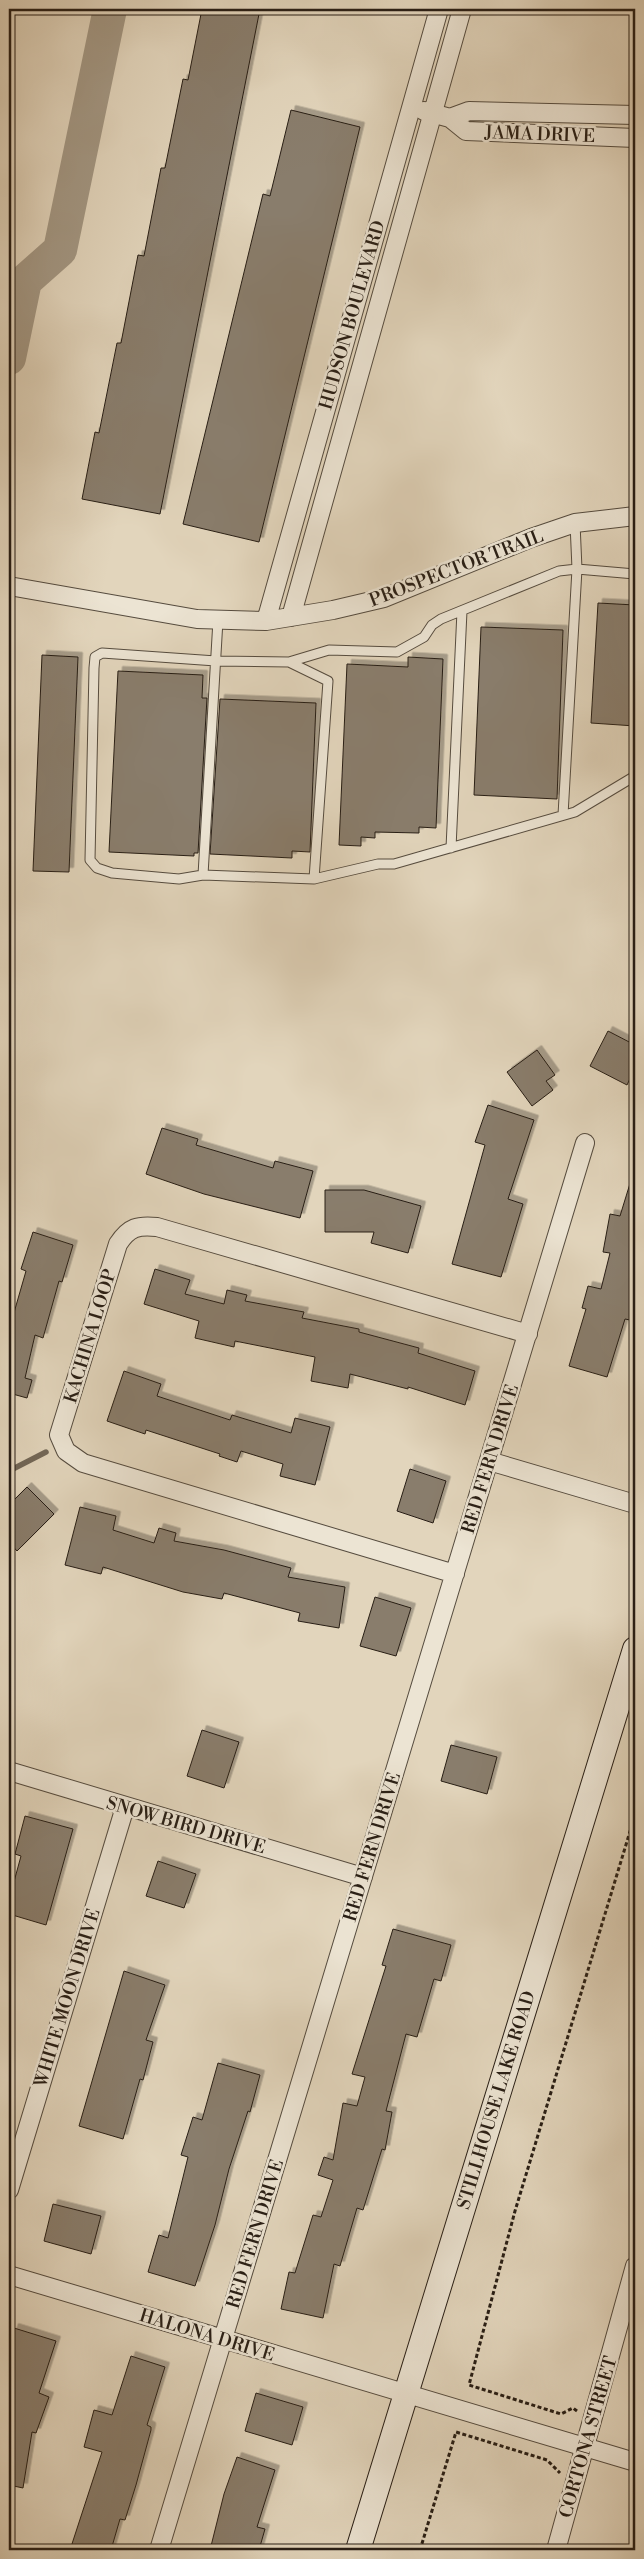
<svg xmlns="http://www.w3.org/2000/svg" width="644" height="2559" font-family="'Libre Bodoni',serif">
<defs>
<filter id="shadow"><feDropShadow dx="4.5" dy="-4.5" stdDeviation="0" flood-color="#0004"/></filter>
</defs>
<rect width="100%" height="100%" fill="#e2d5bc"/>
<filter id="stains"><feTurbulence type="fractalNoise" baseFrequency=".004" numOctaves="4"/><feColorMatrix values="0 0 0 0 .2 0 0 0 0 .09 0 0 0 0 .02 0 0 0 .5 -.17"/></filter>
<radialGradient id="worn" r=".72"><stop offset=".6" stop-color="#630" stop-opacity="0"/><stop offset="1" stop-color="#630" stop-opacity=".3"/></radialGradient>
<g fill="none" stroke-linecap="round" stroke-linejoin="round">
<path stroke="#726757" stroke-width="5.5" d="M9,1471l37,-19"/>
<path stroke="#a39783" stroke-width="34" d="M9,358l16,-77 35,-31 50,-241"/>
</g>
<path fill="#897d6c" stroke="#281e15" filter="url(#shadow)" d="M202,9h58l-100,505 -78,-15 13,-67 4,1 18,-90h4l17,-88 6,1 17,-88h4l18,-89 5,1z
M291,110l69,17 -101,415 -76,-18 80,-330 7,2z
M598,603l37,2v121l-44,-3z
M481,627l82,3 -6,169 -83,-4z
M42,655l36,2 -9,215 -36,-1z
M408,657l35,2 -7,169 -17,-1v6l-44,-1v6l-14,-1v9l-22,-1 8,-181 61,3z
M118,671l85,4 -1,23h5l-9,155h-4v3l-85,-4z
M220,699l96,4 -6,149 -18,-1v7l-82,-4z
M608,1031l27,14v23l-8,17 -37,-19z
M537,1050l18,25 -9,6 7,9 -21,16 -25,-34z
M488,1105l46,15 -26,79 15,5 -22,73 -49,-13 33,-119 -10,-3z
M162,1128l36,11 -2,6 77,23 2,-7 38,10 -13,47 -96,-24 -58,-20z
M632,1177l3,1v143l-10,-2 -18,58 -38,-11 17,-57 -4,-1 6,-22 13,3 9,-36 -7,-1 7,-38 10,2z
M325,1190h39l57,16 -13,47 -37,-10 3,-11h-49z
M33,1232l40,13 -11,37 -3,-1 -16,57 -8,-3 -10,43 7,2 -5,18 -18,-5v-63l17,-59 -5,-2z
M155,1269l35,11 -5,14 39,10 3,-14 20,5 -2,6 59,11 -2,6 57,11v3l60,16 -1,5 57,18 -10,34 -57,-18v2l-58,-15 -2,14 -37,-7 4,-24 -80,-16 -1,6 -39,-9 4,-17 -55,-17z
M124,1371l37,13 -4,12 73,24 2,-5 59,18 4,-15 35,9 -15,58 -35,-9 3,-12 -42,-13 -4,11 -18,-6 1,-2 -74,-24 -1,4 -38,-13z
M410,1469l36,12 -13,42 -36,-12z
M27,1487l27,27 -37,37 -8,-9v-37z
M80,1507l36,9 -3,14 41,13 5,-15 17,5 -2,8 50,9 67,18 -3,9 57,10 -6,41 -41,-7 2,-8 -76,-20 -2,6 -39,-7 -80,-25 -2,7 -36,-9z
M375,1597l36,11 -15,48 -36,-10z
M202,1730l37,12 -15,46 -37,-12z
M451,1745l46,12 -10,37 -46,-13z
M25,1816l48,13 -27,96 -37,-11v-14l12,-44 -6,-2z
M158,1861l38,13 -12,34 -38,-12z
M393,1929l58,16 -10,36 -7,-2 -17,58 -11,-3 -20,77 6,1 -7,38 -3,-1 -19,61 -6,-2 -17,58 -6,-2 -11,54 -42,-9 8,-37 6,1 18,-58 8,2 12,-37 -15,-5 6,-18 9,3 10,-57 14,3 8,-29 -13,-3 34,-108 -4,-1z
M124,1971l41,14 -19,55 7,2 -10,38 -3,-1 -17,60 -44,-13z
M218,2063l42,12 -10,37 -2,-1 -19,58 -14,56 -20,61 -47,-14 11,-37 9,3 20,-81 -7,-2 12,-38 9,3z
M53,2204l48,12 -10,38 -47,-13z
M14,2328l42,13 -17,52 10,4 -13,36 -4,-1 -9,56 -14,-3v-142z
M131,2356l34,11 -18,58 4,2v3l-15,55 -11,35 -5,-1 -9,31h-41l32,-98 -18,-5 10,-37 18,5z
M256,2393l47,14 -11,38 -47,-14z
M237,2457l38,13 -18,57 8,2 -6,21h-49l14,-56z"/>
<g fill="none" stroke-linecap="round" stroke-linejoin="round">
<g stroke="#564c3f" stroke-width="11">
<path id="lane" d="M635,574l-58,-5 -18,2 -118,48 -9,6 -8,12 -27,15 -68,-2 -40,12 -73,-1 -114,-8 -7,4 -1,11 -4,192 7,8 15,5 67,6 24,-4 111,4 64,-15h16l181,-52 60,-36
M289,662l39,19 -14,198
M563,815l14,-246 -2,-46
M451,848l11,-237
M203,875l15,-255"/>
</g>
<g stroke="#564c3f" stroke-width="20">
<path id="street" d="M424,111l26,7 16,13 169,7
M450,118l19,-7 166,4
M9,586l188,33 69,2 67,-11 51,-12 147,-60 44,-15 60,-7
M291,617l171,-608
M266,621l173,-612
M489,1461l146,43
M455,1574l-372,-111 -17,-12 -7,-16 59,-191c11,-17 20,-19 39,-17l371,107
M9,1771l354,106
M9,2190l116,-383
M9,2275l626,187
M159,2550l426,-1407
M556,2550l79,-284"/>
</g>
<g stroke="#281e15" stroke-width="26">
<path id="secondary" d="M358,2550l277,-901"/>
</g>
<path stroke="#281e15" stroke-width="3" stroke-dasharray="4 2.5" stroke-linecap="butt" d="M577,2411l-4,-3 -12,6 -92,-29 46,-174 120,-396
M420,2550l36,-118 91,28 13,13"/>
<use href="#lane" stroke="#ece4d3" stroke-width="9"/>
<use href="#street" stroke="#ece4d3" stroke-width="18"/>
<use href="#secondary" stroke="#ece4d3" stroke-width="24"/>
</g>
<g text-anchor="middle" stroke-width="5" stroke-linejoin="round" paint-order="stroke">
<g font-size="18" fill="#281e15" stroke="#ece4d3">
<text transform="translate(540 134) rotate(2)" y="6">JAMA DRIVE</text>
<text transform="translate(352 315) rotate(-74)" y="6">HUDSON BOULEVARD</text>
<text transform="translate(456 568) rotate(-21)" y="6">PROSPECTOR TRAIL</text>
<text transform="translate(90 1336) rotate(-73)" y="6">KACHINA LOOP</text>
<text transform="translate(490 1459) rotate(-73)" y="6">RED FERN DRIVE</text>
<text transform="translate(186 1825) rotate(16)" y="6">SNOW BIRD DRIVE</text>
<text transform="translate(372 1847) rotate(-73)" y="6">RED FERN DRIVE</text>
<text transform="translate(67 1998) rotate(-73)" y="6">WHITE MOON DRIVE</text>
<text transform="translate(496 2100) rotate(-73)" y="6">STILLHOUSE LAKE ROAD</text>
<text transform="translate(255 2234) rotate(-73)" y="6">RED FERN DRIVE</text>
<text transform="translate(207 2335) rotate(17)" y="6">HALONA DRIVE</text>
<text transform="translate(588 2437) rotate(-74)" y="6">CORTONA STREET</text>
</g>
</g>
<rect width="644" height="2559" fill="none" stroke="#e2d5bc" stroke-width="30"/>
<rect x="10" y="10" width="624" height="2539" fill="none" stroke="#281e15" stroke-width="2.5"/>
<rect x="15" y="15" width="614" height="2529" fill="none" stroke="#281e15"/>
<rect width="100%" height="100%" filter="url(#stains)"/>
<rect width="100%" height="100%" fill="url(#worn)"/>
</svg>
